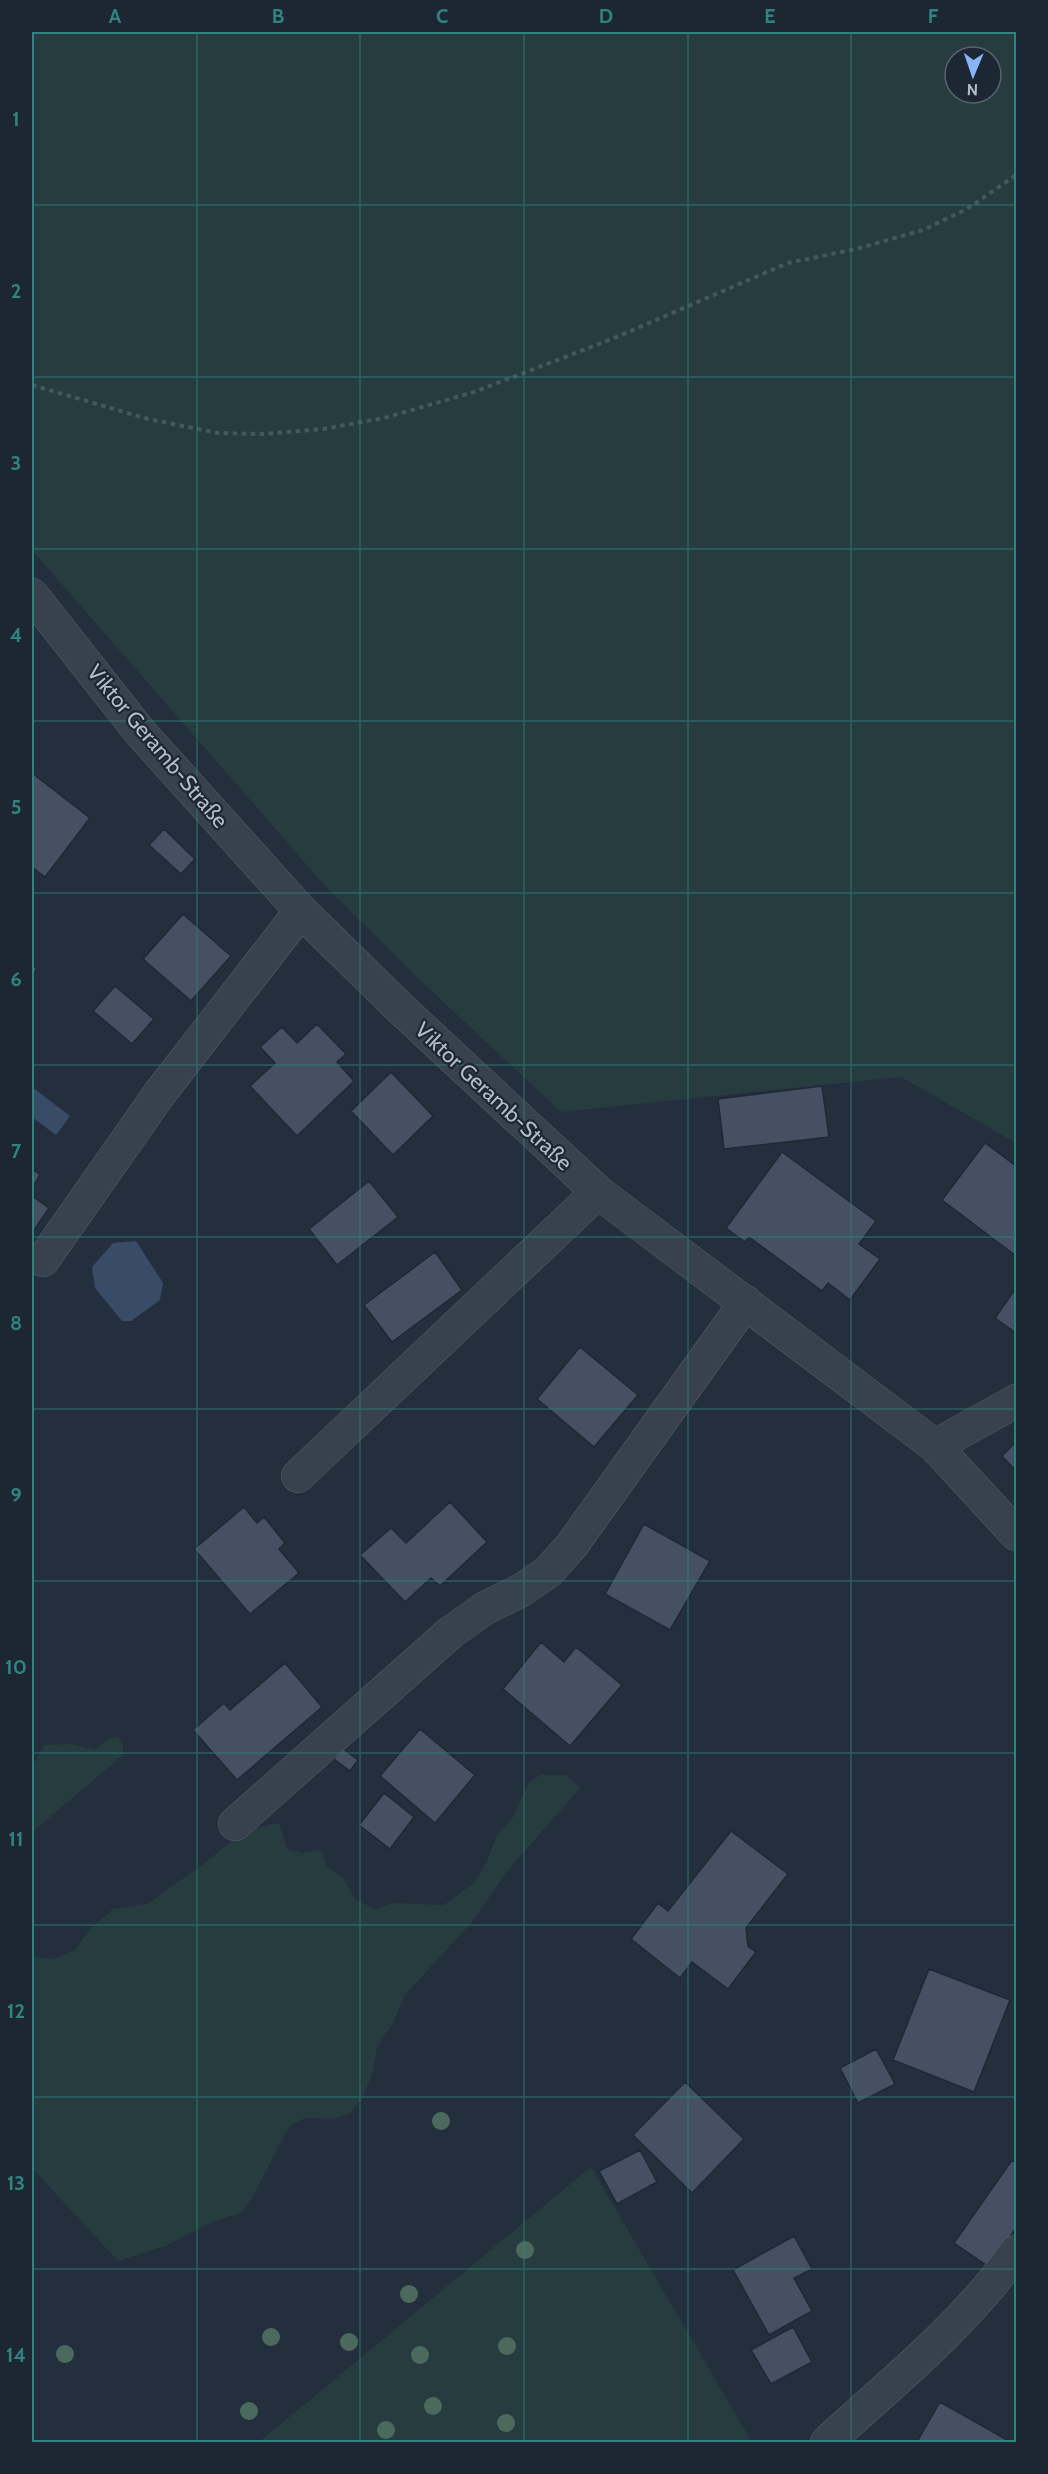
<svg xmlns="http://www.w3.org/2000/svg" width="1048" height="2474" font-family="Cabin,sans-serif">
<rect width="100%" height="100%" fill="#242f3e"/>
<path fill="#263c3f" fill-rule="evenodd" d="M32,32h984v1111l-115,-66 -340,35 -138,-129 -97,-96 -294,-337zM955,57h36v36h-36z
M118,1737l5,6v12l-91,77v-65l12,-22 25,-1 26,6 14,-11z
M540,1775h26l14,13 -71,81 -37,53 -67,73 -12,28 -16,25 -5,27 -10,24 -14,16 -17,4 -26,-1 -15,7 -38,73 -11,15 -29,9 -47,24 -47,15 -86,-93v-211l23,2 20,-9 15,-21 23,-20 34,-5 54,-38 45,-36 33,-7 8,26 16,4 18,-3 6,16 16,12 13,22 19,9 19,-6 50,2 31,-23 12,-21 10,-26 15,-16 17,-37z
M591,2167l161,275h-493z"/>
<path fill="#394c67" d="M32,1087l38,29 -14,19 -24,-18z
M136,1241l27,42 -3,17 -29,21h-9l-27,-33 -3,-21 21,-24z"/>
<path fill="#455162" stroke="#1f2835" stroke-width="1.5" d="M32,773l58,45 -45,59 -13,-10z
M164,829l31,30 -14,15 -32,-29z
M183,914l48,42 -40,45 -48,-42z
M32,965l5,3 -5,11z
M115,986l39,33 -22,25 -39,-33z
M317,1024l29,30 -9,8 17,19 -57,55 -47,-50 25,-23 -15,-16 22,-20 15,16z
M391,1072l42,44 -40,39 -42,-44z
M822,1086l7,51 -105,12 -6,-50z
M985,1143l31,23v90l-74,-56z
M782,1152l94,69 -17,23 21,15 -30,41 -22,-17 -6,8 -73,-54 -4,5 -19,-14z
M32,1169l8,5 -8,15z
M369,1181l29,36 -61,48 -28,-36z
M32,1196l17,12 -17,25z
M435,1252l27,38 -70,52 -28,-37z
M1016,1288v45l-21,-15z
M580,1347l58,48 -44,52 -57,-48z
M1016,1442v29l-14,-15z
M450,1502l37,40 -47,44 -9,-8 -26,24 -45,-47 31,-27 15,15z
M244,1507l13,16 7,-6 21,26 -6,6 20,24 -49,41 -56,-65z
M644,1524l66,37 -40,69 -65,-36z
M541,1642l23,20 12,-15 46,38 -52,61 -67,-57z
M285,1663l37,44 -85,73 -44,-50 31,-27 6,7z
M420,1729l55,46 -40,48 -55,-47z
M342,1748l16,12 -8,11 -16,-12z
M384,1793l30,24 -24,32 -31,-24z
M731,1831l57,43 -42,54 2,18 8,6 -28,37 -36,-27 -12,16 -49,-39 27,-36 10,8z
M929,1969l81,31 -36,92 -81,-32z
M876,2049l19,35 -37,19 -18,-35z
M685,2082l59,57 -52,54 -59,-58z
M640,2150l17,32 -40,22 -18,-33z
M1012,2160l4,3v65l-27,39 -35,-24z
M794,2236l18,33 -18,9 18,33 -43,24 -36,-65z
M793,2327l19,35 -41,22 -20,-34z
M940,2402l71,40h-94z"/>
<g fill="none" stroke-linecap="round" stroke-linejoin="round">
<g stroke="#565f6c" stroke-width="34">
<path id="minor" d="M32,595l108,137 161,179 99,97 198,184 337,254 81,88
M43,1260l117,-167 141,-182
M935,1446l81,-45
M298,1476l300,-284
M235,1824l215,-191 35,-25 35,-17 28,-19 24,-27 174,-243
M827,2442c66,-60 137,-117 189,-190"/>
</g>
<path stroke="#44595c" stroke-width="4" stroke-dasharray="4.5 4.5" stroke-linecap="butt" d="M32,385l116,34 70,14 45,1 60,-5 61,-11 90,-26 138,-53 176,-76 68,-14 67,-19 44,-21 49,-34"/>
<use href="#minor" stroke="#38414e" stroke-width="33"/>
</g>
<g fill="#4b6a5d">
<circle cx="441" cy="2121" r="9"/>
<circle cx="525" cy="2250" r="9"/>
<circle cx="409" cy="2294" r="9"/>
<circle cx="271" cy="2337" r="9"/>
<circle cx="349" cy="2342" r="9"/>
<circle cx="507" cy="2346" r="9"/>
<circle cx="65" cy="2354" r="9"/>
<circle cx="420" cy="2355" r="9"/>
<circle cx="433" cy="2406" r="9"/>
<circle cx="249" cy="2411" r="9"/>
<circle cx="506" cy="2423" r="9"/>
<circle cx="386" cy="2430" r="9"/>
</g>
<path fill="none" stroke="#308480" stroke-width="1.5" stroke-opacity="0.55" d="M197,32v2410M360,32v2410M524,32v2410M688,32v2410M851,32v2410M32,205h984M32,377h984M32,549h984M32,721h984M32,893h984M32,1065h984M32,1237h984M32,1409h984M32,1581h984M32,1753h984M32,1925h984M32,2097h984M32,2269h984"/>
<g text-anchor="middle" stroke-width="4.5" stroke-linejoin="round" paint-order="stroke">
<g font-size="22" fill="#b4bcc9" stroke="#1d2633">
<text transform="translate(158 746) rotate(50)" y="8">Viktor Geramb-Straße</text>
<text transform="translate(494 1096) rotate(43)" y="8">Viktor Geramb-Straße</text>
</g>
</g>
<rect width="1048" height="2474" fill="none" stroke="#1d2633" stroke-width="66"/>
<g transform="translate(973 75) rotate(182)"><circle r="28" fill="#1d2633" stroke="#59626f" stroke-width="1.5"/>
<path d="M0-4.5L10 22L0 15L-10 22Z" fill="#8ab4f8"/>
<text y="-9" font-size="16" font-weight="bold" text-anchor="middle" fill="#b4bcc9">N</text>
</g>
<rect x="33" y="33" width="982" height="2408" fill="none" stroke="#308480" stroke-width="2"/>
<g font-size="20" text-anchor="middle" font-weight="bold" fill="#308480">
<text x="115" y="23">A</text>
<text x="278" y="23">B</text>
<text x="442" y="23">C</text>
<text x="606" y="23">D</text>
<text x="770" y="23">E</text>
<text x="933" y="23">F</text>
<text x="16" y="126">1</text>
<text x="16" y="298">2</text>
<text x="16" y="470">3</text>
<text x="16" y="642">4</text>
<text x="16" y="814">5</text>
<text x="16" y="986">6</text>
<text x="16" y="1158">7</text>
<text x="16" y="1330">8</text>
<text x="16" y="1502">9</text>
<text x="16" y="1674">10</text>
<text x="16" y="1846">11</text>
<text x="16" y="2018">12</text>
<text x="16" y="2190">13</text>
<text x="16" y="2362">14</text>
</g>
</svg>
